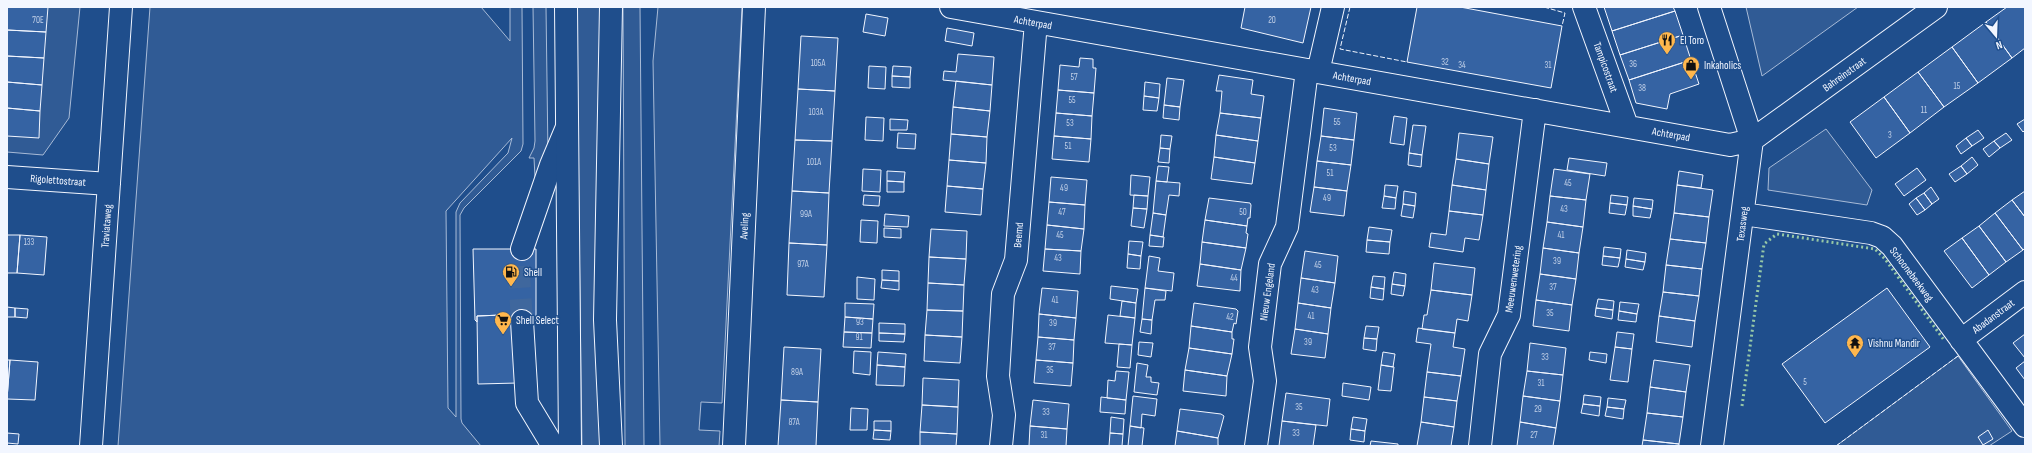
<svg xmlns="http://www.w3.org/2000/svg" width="2032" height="453" font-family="'Sofia Sans Condensed',sans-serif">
<rect width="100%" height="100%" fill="#1f4e8c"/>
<path fill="#305b95" stroke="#a8bbd7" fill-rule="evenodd" d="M7,7h73l-11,111 -26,37 -36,-3z
M150,7h331l29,34v-34h12l1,137 -2,7 -57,57 -4,7 1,204 1,4 19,23h-363zM512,138l-4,15 -48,50 -4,9v205l-8,-9 -2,-197z
M533,7h13l2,149 -8,17 -5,4 -1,-19h-5l5,-10 1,-7z
M576,7h24l-3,231 3,208h-18z
M623,7h17l4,439h-19z
M658,7h84l-20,396 -21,-1 -2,28 21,1 -1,15h-59l-7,-385z
M1746,7h112l-96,69z
M1826,129l46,61 -5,15 -99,-15 1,-22z
M1958,356l54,75 -23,15h-153z"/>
<path fill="#3563a3" stroke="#f2f6ff" d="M7,7h41l-2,25 -39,-2z
M1245,7h66l-8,36 -62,-15z
M1417,7h43l102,19 -11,62 -144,-26z
M1604,7h69l2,4 -63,20z
M2007,7h18v41l-13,10 -26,-36z
M1675,11l8,24 -63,20 -8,-24z
M866,14l22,4 -3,18 -22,-4z
M1986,22l26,36 -34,25 -26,-36z
M947,28l27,5 -2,13 -27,-5z
M7,30l39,2 -2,26 -37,-2z
M1683,35l8,25 -62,20 -9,-25z
M801,36l37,2 -3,53 -37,-2z
M1952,47l26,36 -34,24 -26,-35z
M958,54l36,3 -2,28 -49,-5 1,-9 12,1z
M7,56l37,2 -2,27 -35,-3z
M1080,58l13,1v9h3l-2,25 -36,-3 2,-25 19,2z
M1691,60l8,24 -29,10 -3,15 -31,-6 -7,-23z
M869,66l17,1 -1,22 -17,-1z
M893,66l18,1 -1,10 -18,-1z
M1918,72l26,35 -34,26 -26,-36z
M1219,75l34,5 -2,14 13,2 -3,22 -41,-5 2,-22h-6z
M892,76l18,1v11l-18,-1z
M1167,78l17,2 -4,27 -16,-2z
M956,81l36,4 -2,26 -37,-4z
M7,82l35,3 -2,26 -33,-3z
M1145,82l15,2 -1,14 -15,-2z
M798,89l37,2 -3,50 -37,-1z
M1058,90l36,3 -2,23 -36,-3z
M1144,96l15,2 -2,13 -14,-1z
M1884,97l26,36 -34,25 -26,-36z
M1164,105l16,2 -1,13 -16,-2z
M953,107l37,4 -3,26 -36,-3z
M7,108l33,3 -1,27 -32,-2z
M1324,108l33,5 -3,27 -33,-4z
M1056,113l36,3 -1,23 -37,-3z
M1220,113l41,5 -3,23 -42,-6z
M1394,116l13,2 -3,27 -14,-2z
M866,117l18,1 -1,23 -18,-1z
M890,119l18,1 -1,10h-17z
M2025,119v11l-2,2 -6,-8z
M1413,125l13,1 -4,29 -13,-2z
M1978,130l6,8 -12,8 -6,-8z
M898,133l18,1 -1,15 -18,-1z
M1459,133l34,4 -4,27 -33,-5z
M2006,133l6,7 -12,8 -6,-7z
M951,134l36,3 -1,26 -37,-3z
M1161,135l11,1 -2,13 -10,-1z
M1216,135l42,6 -3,22 -41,-6z
M1054,136l37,3 -2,23 -37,-3z
M1321,136l33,4 -3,25 -34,-4z
M1966,138l6,8 -11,8 -5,-8z
M795,140l37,1 -3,52 -37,-2z
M1994,141l6,7 -11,9 -6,-8z
M1160,148l10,1 -1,14 -11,-1z
M1409,153l13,2 -1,12 -13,-2z
M1214,157l41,6 -3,21 -41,-5z
M1972,157l6,8 -11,9 -6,-8z
M1569,158l38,5 -2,13 -38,-6z
M1456,159l33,5 -3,26 -34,-5z
M949,160l37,3 -3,26 -36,-3z
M1317,161l34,4 -4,26 -33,-4z
M1158,166l11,1 -2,15 -11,-1z
M1961,166l6,8 -12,8 -6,-8z
M1917,168l9,12 -22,16 -9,-12z
M863,169l18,1 -1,22 -18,-1z
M1554,169l36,5 -4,26 -36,-4z
M887,171l18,1 -1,10 -17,-1z
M1679,171l24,4 -2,13 -24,-3z
M1131,175l19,2 -2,19 -18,-1z
M1051,177l36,3 -2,25 -36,-3z
M887,181l17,1v10h-17z
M1156,181l24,2 -1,13 -10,-1 -3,20 -13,-2z
M1385,185l13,1 -2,12 -12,-2z
M1452,185l34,5 -3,25 -34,-4z
M1677,185l36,5 -4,27 -35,-4z
M947,186l36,3 -2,26 -36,-3z
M1314,187l33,4 -3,25 -34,-4z
M1931,187l8,12 -7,5 -8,-11z
M792,191l37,2 -2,52 -38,-2z
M1404,191l12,2 -1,13 -12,-2z
M2025,191v26l-13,-17z
M1924,193l8,11 -7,6 -9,-12z
M864,195l16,1 -1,10 -16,-1z
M1134,195l14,1 -1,13 -14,-1z
M1611,195l17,2 -1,8 -17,-2z
M1384,196l12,2 -1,11 -13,-1z
M1550,196l36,4 -3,27 -36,-5z
M1209,198l41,5 1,2 -1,13h-2l-1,8 -42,-6z
M1634,198l19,2 -1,9 -19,-3z
M1916,198l9,12 -8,5 -8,-11z
M2012,200l13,17v31l-2,2 -28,-37z
M1049,202l36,3 -1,24 -37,-4z
M1610,203l17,2 -2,10 -16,-2z
M1403,204l12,2 -2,12 -12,-2z
M1633,206l19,3 -2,9 -17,-2z
M1133,208l14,1 -3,19 -13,-2z
M1449,211l34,4 -4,25 -14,-2 -2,14 -34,-5 2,-14 15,2z
M1153,213l13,2 -3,22 -13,-2z
M1674,213l35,4 -3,26 -36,-4z
M1995,213l28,37 -17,12 -27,-36z
M885,214l24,2 -1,11 -24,-1z
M861,220l17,1 -1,22 -17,-1z
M1205,220l42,6 -1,7 2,1 -2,14 -44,-6z
M1547,222l36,5 -4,26 -36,-5z
M1047,225l37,4 -3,22 -36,-2z
M1979,226l27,36 -17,13 -27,-37z
M1369,227l23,3 -2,12 -23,-2z
M884,228l17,1v9l-17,-1z
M931,229l36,2 -1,28 -37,-2z
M7,235h13l-3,38h-10z
M20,235l27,2 -3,38 -27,-2z
M1150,235l14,2 -1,10 -14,-1z
M1962,238l27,37 -17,13 -28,-37z
M1670,239l36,4 -4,26 -36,-4z
M1367,240l23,2 -1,12 -23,-2z
M1129,241l14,1 -2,14 -13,-2z
M1202,242l44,6 -5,22 -41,-6z
M789,243l38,2 -3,52 -37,-2z
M1604,247l17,2 -1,9 -17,-2z
M1543,248l36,5 -3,26 -36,-5z
M473,249h63v72l-27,1 -7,-7 -25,1v6l-2,-2z
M1045,249l36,2 -1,23 -37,-3z
M1627,250l19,3 -1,9 -19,-3z
M1305,251l33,5 -3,27 -34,-5z
M1128,254l13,2 -1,13 -13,-1z
M1149,256l11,2 -2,13 16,2 -2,18 -27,-3z
M1603,256l17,2 -2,9 -16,-2z
M929,257l37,2 -2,26 -36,-2z
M1626,259l19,3 -2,8 -18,-3z
M1434,263l41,5 -3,27 -41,-5z
M1200,264l41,6 -1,21 -43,-5z
M1666,265l36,4 -3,27 -36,-4z
M882,270l17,1v10l-17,-1z
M1394,272l12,2 -1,12 -13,-2z
M1540,274l36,5 -4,26 -36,-5z
M1373,276l12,1 -1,12 -13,-2z
M857,277l18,2 -1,21 -17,-1z
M1301,278l34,5 -4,25 -33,-5z
M882,280l17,1v9l-18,-2z
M928,283l36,2 -1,26 -36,-1z
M1392,284l13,2 -2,10 -12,-2z
M1111,286l27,3 -2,14 -26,-4z
M1371,287l13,2 -1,11 -13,-2z
M1042,288l36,3 -2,27 -37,-4z
M1145,288l21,3 -1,9h-10l-3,20 -10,-1z
M1887,288l43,59 -105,76 -43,-59z
M1431,290l41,5 -4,26 -11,-2 -2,14 -33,-4 2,-14h3z
M1663,292l36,4 -4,25 -36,-5z
M1598,299l16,2 -1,9 -17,-2z
M1536,300l36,5 -3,26 -36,-5z
M1122,301l14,2 -1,15 -15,-2z
M1620,302l19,2 -2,10 -18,-3z
M845,303l29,1 -1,15 -28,-2z
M1194,303l42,6 2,2 -2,13 -2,-1 -2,9 -41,-6z
M1298,303l33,5 -3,26 -33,-5z
M7,307l8,1v9h-8z
M15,308l13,1 -1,9 -12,-1z
M1596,308l17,2 -1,9 -17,-3z
M927,310l36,1 -1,26 -37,-2z
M1619,311l18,3 -1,8 -18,-2z
M1039,314l37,4 -2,22 -36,-3z
M502,315l16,16v52l-40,1 -1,-68z
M1108,315l27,3 -3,27 -27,-2z
M1659,316l36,5 -3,26 -36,-5z
M845,317l28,2 -1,14 -28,-1z
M1142,319l10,1 -1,14 -11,-2z
M879,323l26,1v10l-26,-1z
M1191,326l41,6v7h2l-2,15 -43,-6z
M1366,326l13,1 -2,12 -13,-1z
M1418,328l37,5 -2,14 12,2 -4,27 -34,-4 4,-28 -15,-2z
M1295,329l33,5 -3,24 -34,-4z
M844,332l28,1 -1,15 -28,-1z
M1617,332l17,2 -2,15 -17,-2z
M879,333l26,1 -1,8 -25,-1z
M2025,334v24l-12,-15z
M925,335l37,2 -2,26 -36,-2z
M1038,337l36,3 -1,23 -37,-3z
M1364,338l13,1 -1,12 -13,-2z
M1139,342l14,1 -2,14 -13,-2z
M1530,343l36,5 -3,27 -36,-4z
M1119,344l13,1 -2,23 -13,-1z
M784,347l37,2 -3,53 -37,-2z
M1615,347l17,2 -4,33 -18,-2z
M1189,348l43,6 -5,22 -42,-6z
M854,351l17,1 -1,23 -17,-2z
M878,352l28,2 -1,13 -28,-2z
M1383,352l12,2 -2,13 -12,-2z
M1590,352l17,2 -1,9 -17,-3z
M7,360h3l-3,39z
M10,360l28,2 -3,38 -28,-1z
M1036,360l37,3 -2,23 -37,-3z
M1654,360l36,5 -4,27 -36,-5z
M2025,361v19l-9,-12z
M1137,363l11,2 -2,12h5v5l8,1 -2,12 -23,-3z
M877,365l28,2 -1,19 -28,-1z
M1381,365l13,2 -3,24 -13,-1z
M1185,370l42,6 -1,20 -43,-5z
M1116,371l13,1 -3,28 -19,-2 1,-18 7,1z
M1527,371l36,4 -3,26 -37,-5z
M1427,372l34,4 -4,25 -33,-4z
M923,378l36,2 -1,27 -36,-2z
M1343,383l28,4 -2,13 -27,-4z
M1650,387l36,5 -3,25 -36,-4z
M1286,393l44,6 -3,27 -45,-5z
M1584,395l17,2 -1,9 -17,-2z
M1133,396l24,3 -2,17 -13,-2 -1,14 -11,-2z
M1523,396l37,5 -4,27 -36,-6z
M1101,397l25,3 -1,14 -25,-2z
M1424,397l33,4 -3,26 -33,-5z
M1608,398l18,2 -2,9 -17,-2z
M781,400l37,2 -2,44h-38z
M1033,400l36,4 -2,25 -37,-3z
M1583,404l17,2 -1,10 -18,-3z
M922,405l36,2 -1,27 -37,-2z
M1607,407l17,2 -1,10 -18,-3z
M851,408l17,1 -1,21h-17z
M1180,409l41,5 3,2 -6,22 -41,-7z
M1647,413l36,4 -4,27 -36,-4z
M1111,417l13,2 -1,15 -13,-1z
M1353,417l14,2 -2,12 -14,-2z
M874,421h17v10l-17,-1z
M1282,421l34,4 -3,21h-34z
M1421,422l33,5 -3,19h-34z
M1520,422l36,6 -3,18h-36z
M1030,426l37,3 -1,17h-37z
M1130,426l14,2 -2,18h-14z
M1351,429l14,2 -1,11 -14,-2z
M874,430l17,1 -1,9 -17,-1z
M1988,430l5,9 -10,6 -5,-8z
M1177,431l41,7v7l2,1h-45z
M920,432l37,2 -1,12h-36z
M7,433l12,1 -1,10 -11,-1z
M1110,433l13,1 -1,12h-13z
M1643,440l36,4v2h-37z
M1371,441l27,3v2h-28z"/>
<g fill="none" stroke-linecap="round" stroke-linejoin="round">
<path stroke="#3f679d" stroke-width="22" stroke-dasharray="22 11" stroke-linecap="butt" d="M522,321l-4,-61 4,-11"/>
<g stroke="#f2f6ff" stroke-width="24">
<path id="minor" d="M951,7l779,138 22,-5 184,-133
M1584,7l43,119
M1709,7l43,133 -40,306
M1318,72l15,-65
M7,177l102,7
M1743,214l128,19 11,4 10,9 133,180
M522,249l29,-84 16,-38
M522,321l5,82 26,43
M1961,340l64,-48
M91,446l30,-439
M734,446l20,-439
M1001,446l3,-31 -6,-39 5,-82 13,-34 20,-238
M1256,446l9,-65 -5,-34 10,-83 17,-37 20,-157
M1480,446l10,-92 19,-39 26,-205"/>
</g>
<g stroke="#f2f6ff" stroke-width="24">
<path id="major" d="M566,7l4,439
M611,446l-6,-126 6,-313"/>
</g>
<use href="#minor" stroke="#1f4e8c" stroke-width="22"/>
<use href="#major" stroke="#1f4e8c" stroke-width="22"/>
<path stroke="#97c8a6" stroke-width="3" stroke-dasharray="2 3" stroke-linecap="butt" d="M1742,406l22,-162 13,-10 98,15 10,10 59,81"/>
<path stroke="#f2f6ff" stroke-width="1" stroke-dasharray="5 2" stroke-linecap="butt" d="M1350,7l-10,42 67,13
M1544,7l21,6 -3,13
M1836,446l122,-90"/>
</g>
<defs>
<g id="restaurant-pin" transform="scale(0.9)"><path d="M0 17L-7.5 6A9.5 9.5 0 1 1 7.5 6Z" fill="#ffb74d" stroke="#1f4e8c"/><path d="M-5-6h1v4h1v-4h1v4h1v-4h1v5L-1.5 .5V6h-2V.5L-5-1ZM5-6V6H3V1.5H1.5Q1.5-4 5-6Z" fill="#111"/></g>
<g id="shop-pin" transform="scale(0.9)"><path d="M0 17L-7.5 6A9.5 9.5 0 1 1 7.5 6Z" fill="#ffb74d" stroke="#1f4e8c"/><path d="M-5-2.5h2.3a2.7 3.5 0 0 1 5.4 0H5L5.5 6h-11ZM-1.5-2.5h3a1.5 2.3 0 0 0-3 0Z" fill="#111"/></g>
<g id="fuel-pin" transform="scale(0.9)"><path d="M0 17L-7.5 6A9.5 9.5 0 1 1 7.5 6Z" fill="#ffb74d" stroke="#1f4e8c"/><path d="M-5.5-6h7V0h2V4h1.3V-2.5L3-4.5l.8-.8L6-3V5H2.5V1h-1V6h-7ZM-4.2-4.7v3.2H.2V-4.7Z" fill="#111"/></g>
<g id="supermarket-pin" transform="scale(0.9)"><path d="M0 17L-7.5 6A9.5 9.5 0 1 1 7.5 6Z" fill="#ffb74d" stroke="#1f4e8c"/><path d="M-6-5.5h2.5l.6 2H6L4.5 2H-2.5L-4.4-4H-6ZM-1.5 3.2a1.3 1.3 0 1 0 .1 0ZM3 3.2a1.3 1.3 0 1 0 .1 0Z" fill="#111"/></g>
<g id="temple-pin" transform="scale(0.9)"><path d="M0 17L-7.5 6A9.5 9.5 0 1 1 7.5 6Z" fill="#ffb74d" stroke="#1f4e8c"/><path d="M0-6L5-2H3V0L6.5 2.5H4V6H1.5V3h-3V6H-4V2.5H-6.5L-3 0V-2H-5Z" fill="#111"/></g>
</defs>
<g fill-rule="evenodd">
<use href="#restaurant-pin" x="1667" y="40"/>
<use href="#shop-pin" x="1691" y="65"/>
<use href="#fuel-pin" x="511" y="272"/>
<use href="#supermarket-pin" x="503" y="320"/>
<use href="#temple-pin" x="1855" y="343"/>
</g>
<g text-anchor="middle" stroke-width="3" stroke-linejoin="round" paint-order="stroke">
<g font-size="9" fill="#c3d1e8">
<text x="38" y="23">70E</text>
<text x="1272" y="23">20</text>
<text x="1445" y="65">32</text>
<text x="818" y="66">105A</text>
<text x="1633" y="67">36</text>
<text x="1462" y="68">34</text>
<text x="1548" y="68">31</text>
<text x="1074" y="80">57</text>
<text x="1957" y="89">15</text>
<text x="1642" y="91">38</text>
<text x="1072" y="103">55</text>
<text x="1924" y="113">11</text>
<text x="816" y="115">103A</text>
<text x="1337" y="125">55</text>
<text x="1070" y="126">53</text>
<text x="1890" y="138">3</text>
<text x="1068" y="149">51</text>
<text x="1333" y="151">53</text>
<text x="814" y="165">101A</text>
<text x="1330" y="176">51</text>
<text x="1568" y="186">45</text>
<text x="1064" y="191">49</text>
<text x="1327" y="201">49</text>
<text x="1564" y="212">43</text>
<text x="1062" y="215">47</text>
<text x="1243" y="215">50</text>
<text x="806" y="217">99A</text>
<text x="1060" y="238">45</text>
<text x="1561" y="238">41</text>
<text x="29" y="245">133</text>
<text x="1058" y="261">43</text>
<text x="1557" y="264">39</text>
<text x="803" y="267">97A</text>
<text x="1318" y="268">45</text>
<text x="1234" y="281">44</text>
<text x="1553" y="290">37</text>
<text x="1315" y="293">43</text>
<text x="1055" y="303">41</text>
<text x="1550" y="316">35</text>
<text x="1311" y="319">41</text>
<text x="1230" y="320">42</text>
<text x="860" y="325">93</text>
<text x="1053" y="326">39</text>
<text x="859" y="340">91</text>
<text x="1308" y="345">39</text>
<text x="1052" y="350">37</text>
<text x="1545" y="360">33</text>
<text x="1050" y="373">35</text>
<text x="797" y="375">89A</text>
<text x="1805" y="385">5</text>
<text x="1541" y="386">31</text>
<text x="1299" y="410">35</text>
<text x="1538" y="412">29</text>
<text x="1046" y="415">33</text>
<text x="794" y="425">87A</text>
<text x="1296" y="436">33</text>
<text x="1044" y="438">31</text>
<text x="1534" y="438">27</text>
</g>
<g font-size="11" fill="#f2f6ff" stroke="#1f4e8c">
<text transform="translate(1033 22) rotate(10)" y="4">Achterpad</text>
<text transform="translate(1606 67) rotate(70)" y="4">Tampicostraat</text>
<text transform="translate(1844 74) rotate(-36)" y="4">Bahreinstraat</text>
<text transform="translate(1352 78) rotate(10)" y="4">Achterpad</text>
<text transform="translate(1671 134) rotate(10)" y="4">Achterpad</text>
<text transform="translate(58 180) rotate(4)" y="4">Rigolettostraat</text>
<text transform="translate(1742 224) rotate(-83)" y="4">Texasweg</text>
<text transform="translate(106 226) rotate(-86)" y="4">Traviataweg</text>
<text transform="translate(744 226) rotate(-87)" y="4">Aveling</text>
<text transform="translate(1018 235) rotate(-85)" y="4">Beemd</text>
<text transform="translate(1912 274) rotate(53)" y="4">Schoonebeekweg</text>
<text transform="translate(1513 279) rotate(-82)" y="4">Meeuwenwetering</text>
<text transform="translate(1267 292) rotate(-82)" y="4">Nieuw Engeland</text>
<text transform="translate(1993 316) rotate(-37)" y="4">Abadanstraat</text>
</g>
<g font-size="11" fill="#f2f6ff" stroke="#1f4e8c" text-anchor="start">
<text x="1680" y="44">El Toro</text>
<text x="1704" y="69">Inkaholics</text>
<text x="524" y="276">Shell</text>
<text x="516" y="324">Shell Select</text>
<text x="1868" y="347">Vishnu Mandir</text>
</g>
</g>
<rect width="2032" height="453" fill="none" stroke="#f2f6ff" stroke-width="16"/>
<g transform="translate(1996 36) rotate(161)" stroke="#1f4e8c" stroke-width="3" paint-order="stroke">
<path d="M0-3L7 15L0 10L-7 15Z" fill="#f2f6ff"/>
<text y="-6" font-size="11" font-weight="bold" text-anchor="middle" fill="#f2f6ff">N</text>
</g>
</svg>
